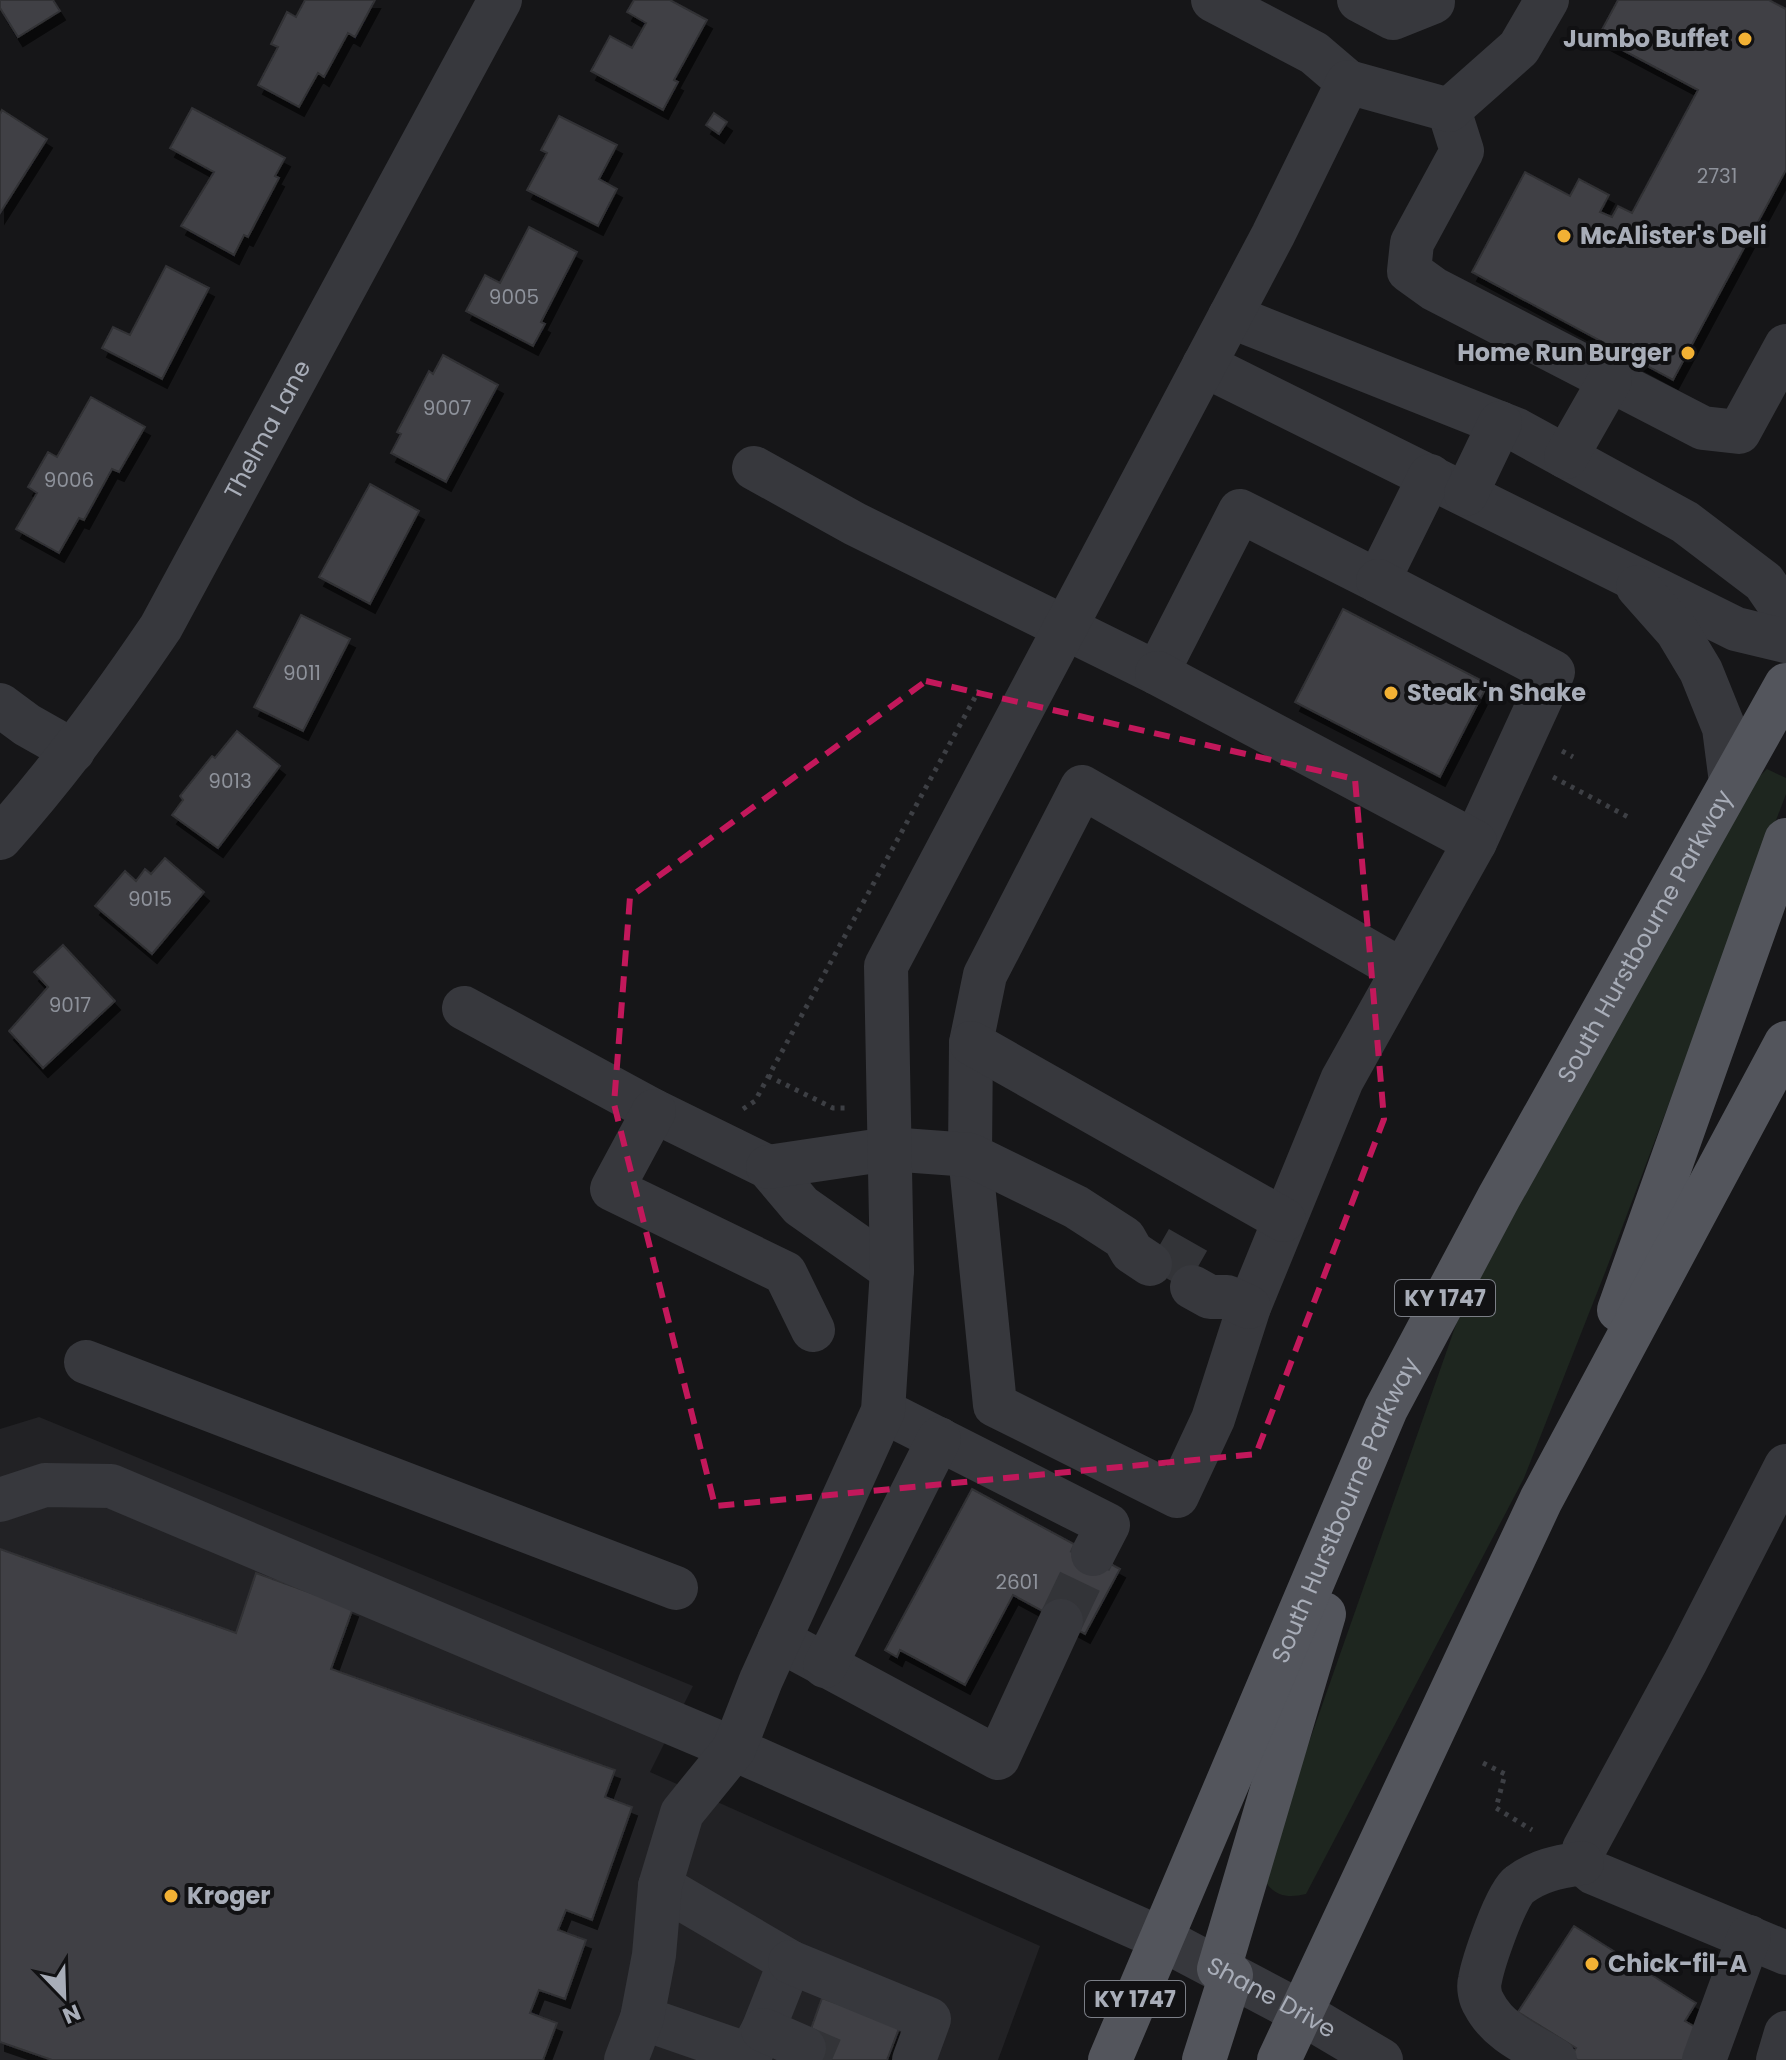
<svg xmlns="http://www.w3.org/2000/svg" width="1786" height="2060" font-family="Poppins,sans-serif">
<defs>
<filter id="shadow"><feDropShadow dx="5" dy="9" stdDeviation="0" flood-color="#0009"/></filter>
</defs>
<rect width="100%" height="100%" fill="#161618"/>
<path fill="#222225" d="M39,1417l654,269 -43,86 390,174 -42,114h-998v-631z"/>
<path fill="#1e261f" d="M1767,769l19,9v16l-180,476 -82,208 -218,416c-21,5 -34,1 -44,-18l197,-560 159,-302 133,-229z"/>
<path fill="#404145" stroke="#303034" stroke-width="2" filter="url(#shadow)" d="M0,0h53l7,11 -42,26 -18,-29z
M305,0h70l-20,37 -7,-4 -24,44 -6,-4 -19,34 -41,-22 20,-38 -7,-3 16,-32 9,5z
M634,0h36l37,20 -33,60 4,2 -15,28 -72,-39 19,-35 22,12 14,-25 -19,-11z
M1618,0h151l17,9v161l-113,210 -201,-108 53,-100 45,24 9,-17 30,16 -9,17 12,5 6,-11 14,7 66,-123 -100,-53z
M192,108l93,50 -10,18 4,2 -31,59 -4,-2 -10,20 -53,-29 33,-54 -44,-24z
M2,110l45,29 -47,74v-99z
M714,113l13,9 -8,12 -13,-9z
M559,116l58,29 -18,34 18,10 -19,37 -71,-36 20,-37 -6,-3z
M529,227l48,25 -36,70 4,2 -12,22 -67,-35 19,-36 15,8z
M166,266l43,22 -47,91 -60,-31 11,-21 17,8z
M443,355l55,30 -52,97 -55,-29 10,-19 -4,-2 32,-61 4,3z
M91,397l54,30 -26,45 -7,-3 -28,51 -5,-2 -20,35 -43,-24 21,-36 -9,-6 20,-35 9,5z
M370,484l49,27 -49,93 -51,-27z
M1343,609l145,75 -48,93 -145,-75z
M301,615l49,24 -47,92 -49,-24z
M237,731l43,35 -62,82 -46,-33 11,-15 -3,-4 32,-40 3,2z
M165,858l39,34 -52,62 -57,-48 30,-35 11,10 9,-12 6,5z
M63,945l52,56 -72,67 -34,-37 39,-44 -14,-15z
M972,1489l148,80 -35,65 -72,-39 -48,90 -65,-35 -3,7 -12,-7z
M0,1549l236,84 20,-60 97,35 -22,61 284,101 -10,27 27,10 -40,113 -26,-10 -8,20 28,10 -21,59 -26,-9 -9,23 27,10 -14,37h-491l-52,-18z
M1574,1926l122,77 -11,18 17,10 -19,29h-105l-7,-4 5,-8 -58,-36z
M822,1998l78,28 -13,34h-87z"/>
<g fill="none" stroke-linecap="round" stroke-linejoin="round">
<path stroke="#333438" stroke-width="44" stroke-dasharray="44 22" stroke-linecap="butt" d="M1158,1248l42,24
M1061,1621l32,-67
M804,2048l28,12"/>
<path stroke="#3d3f44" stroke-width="5" stroke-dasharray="4 6" stroke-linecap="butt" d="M1562,751l11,6
M1553,777l75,40
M768,1076l65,32h15
M743,1109l12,-8 224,-411
M1483,1763l22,11 -9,34 36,22"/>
<g stroke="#37383d" stroke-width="44">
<path d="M1213,0l101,53 34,29"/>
<path d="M1359,0l34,18 40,-16"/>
<path d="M1449,110l13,41 -50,92 -3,28 25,18 269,139 36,4 47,-86"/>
<path d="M1230,316l287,114 168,92 79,60 22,32"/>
<path d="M1204,365l532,264 50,12"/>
<path d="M1566,457l44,-77"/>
<path d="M754,468l101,56 302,149 83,-162 138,70 52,-105"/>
<path d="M1466,494l34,-71"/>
<path d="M1378,581l175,91 -78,170"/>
<path d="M1638,587l39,44 24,40 23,57 7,54"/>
<path d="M1157,673l318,169 -133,238 -93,227 -36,112 -36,77 -182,-91 -25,-250 1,-112 14,-68 97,-188 321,184"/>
<path d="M0,705l27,20 46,26"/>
<path id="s1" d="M0,838c59,-66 111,-137 161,-211l339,-627"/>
<path d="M464,1008l190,103 114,56 33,39 91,64"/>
<path d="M971,1043l313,177"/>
<path d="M654,1111l-42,78 173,84 28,57"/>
<path d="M768,1167l121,-18 81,6 106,52 48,31 8,14 18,12"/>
<path d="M1192,1287l18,10h17l22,10"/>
<path d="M86,1362l590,226"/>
<path d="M883,1411l225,114 -15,29"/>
<path d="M1786,1466l-100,195 -102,188 -2,14 12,10 192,80"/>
<path id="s2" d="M0,1500l45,-15 66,1 623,263 426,189 140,74 81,48"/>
<path d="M779,1640l219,118 63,-137"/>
<path d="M825,1666l114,-227"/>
<path d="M660,1886l130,76 -27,68 -16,30"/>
<path d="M790,1962l139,57 -15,41"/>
<path d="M642,2018l107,37"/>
<path d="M763,2030l41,18"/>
<path d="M626,2060l16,-42 12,-63 6,-69 22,-73 52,-64 27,-69 122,-269 9,-141 -6,-304 387,-731 75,-153 101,28 70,-62 28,-48"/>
<path d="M1555,2060c-25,-15 -57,-28 -71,-56 -4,-6 -6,-17 -4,-24 3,-17 26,-86 39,-95 20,-15 39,-18 63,-22"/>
<path d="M1704,2060l45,-123"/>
<path d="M1778,2060l8,-27"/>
</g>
<g stroke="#53555c" stroke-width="44">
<path d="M1619,1310l167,-470"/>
<path d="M1219,1969l105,-355"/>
<path id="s3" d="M1110,2060l276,-651 113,-212 287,-512"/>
<path d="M1204,2060l27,-85"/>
<path d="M1279,2060l262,-560 245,-457"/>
</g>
</g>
<path fill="none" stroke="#c2185b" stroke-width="6" stroke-dasharray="16 10" stroke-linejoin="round" d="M926,681l429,98 29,340 -128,335 -541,52 -101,-402 16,-207z"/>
<g fill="#f2b134" stroke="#111113" stroke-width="3">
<circle cx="1745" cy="39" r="8"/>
<circle cx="1564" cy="236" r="8"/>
<circle cx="1688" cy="353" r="8"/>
<circle cx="1391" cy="693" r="8"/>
<circle cx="171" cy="1896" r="8"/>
<circle cx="1592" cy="1964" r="8"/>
</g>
<g text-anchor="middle" stroke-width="8" stroke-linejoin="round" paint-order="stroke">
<g font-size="20" fill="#8e929b">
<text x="1717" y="183">2731</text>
<text x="514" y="304">9005</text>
<text x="447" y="415">9007</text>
<text x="69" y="487">9006</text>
<text x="302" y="680">9011</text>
<text x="230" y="788">9013</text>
<text x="150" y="906">9015</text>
<text x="70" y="1012">9017</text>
<text x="1017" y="1589">2601</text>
</g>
<g fill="#111113" stroke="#7b7e86" stroke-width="2">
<rect x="1395" y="1280" width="100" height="36" rx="6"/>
<rect x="1085" y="1981" width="100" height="36" rx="6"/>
</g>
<g font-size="22" font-weight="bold" fill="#a8adb8">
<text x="1445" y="1306">KY 1747</text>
<text x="1135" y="2007">KY 1747</text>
</g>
<g font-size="24" font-weight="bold" fill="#a8adb8" stroke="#111113" text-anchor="start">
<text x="1729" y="47" text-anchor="end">Jumbo Buffet</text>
<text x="1580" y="244">McAlister's Deli</text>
<text x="1672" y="361" text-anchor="end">Home Run Burger</text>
<text x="1407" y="701">Steak 'n Shake</text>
<text x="187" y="1904">Kroger</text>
<text x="1608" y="1972">Chick-fil-A</text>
</g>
<g font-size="24" fill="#a8adb8" stroke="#111113">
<text dy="8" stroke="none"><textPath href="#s1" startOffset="490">Thelma Lane</textPath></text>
<text dy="8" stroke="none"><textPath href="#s3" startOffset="1246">South Hurstbourne Parkway</textPath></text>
<text dy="8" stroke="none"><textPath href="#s3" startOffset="598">South Hurstbourne Parkway</textPath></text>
<text dy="8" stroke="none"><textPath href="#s2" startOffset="1382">Shane Drive</textPath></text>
</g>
</g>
<g transform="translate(64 1996) rotate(157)" stroke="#111113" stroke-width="6" paint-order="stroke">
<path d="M0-6L14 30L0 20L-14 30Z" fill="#a8adb8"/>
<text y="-12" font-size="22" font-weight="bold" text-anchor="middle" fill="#a8adb8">N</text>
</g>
</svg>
